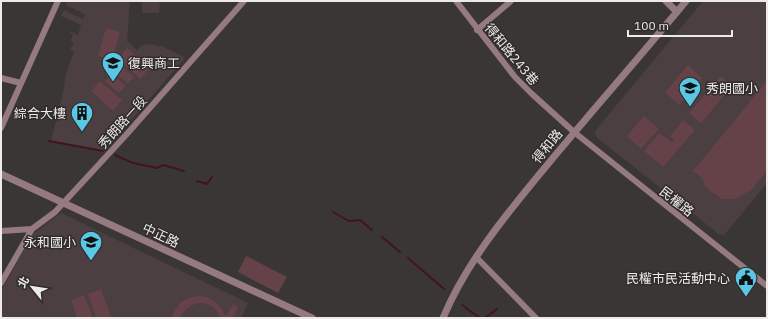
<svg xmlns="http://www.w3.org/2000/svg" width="768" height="319" font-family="'IBM Plex Sans','Noto Sans TC',sans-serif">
<rect width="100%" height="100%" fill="#3b3636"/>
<path fill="#4b3f41" d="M68,1h62l-3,40 10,9 4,-5 3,1v-2l12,1 2,2 2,-2 25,13 -81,93 -53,-10 12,-48 3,-20 8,-21 -4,-3 4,-6 -3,-2 2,-7 -3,-1v-2l8,4 3,-10 -20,-9 3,-6 19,9 2,-5 -19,-9z
M142,1h18l-1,12h-17z
M703,1h64v182l-42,51 -5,1 -124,-98 -1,-6z
M61,213l187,90 -7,15h-240v-27l32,-57z"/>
<path fill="#644248" d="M106,28l14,4 -8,28 -14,-4z
M127,48l23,20 -10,11 -22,-20z
M120,65l14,12 -6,7 -14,-12z
M688,65l14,13 -23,27 -14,-13z
M112,74l14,12 -7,7 -14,-12z
M721,76l11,10 -31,37 -12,-10z
M100,81l22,19 -9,11 -22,-20z
M767,81v90l-16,19 -15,9h-14l-12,-8 -5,-5 -3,-8 -9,-7z
M644,116l15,13 -18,20 -14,-13z
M683,120l12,10 -32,37 -19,-16 15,-18 13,9 2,-2 -4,-4z
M246,256l41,21 -9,16 -40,-21z
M101,289l10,28 -15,1 -8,-24z
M84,295l9,23h-16l-6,-18z
M198,296c15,0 21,8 28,20l7,-12 5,3 -5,11h-13c-6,-21 -31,-19 -40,0h-9c7,-14 11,-20 27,-22z"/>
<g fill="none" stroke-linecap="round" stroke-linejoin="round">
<path stroke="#441320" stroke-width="2" d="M49,141l54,10
M115,155l18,8 24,5 6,-3 21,6
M197,181l10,3 5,-7
M333,212l16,9 11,-1 12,10
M382,237l18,15
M408,258l36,31
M462,305l18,13
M485,318l12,-9"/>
<path stroke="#957a7e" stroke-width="6" d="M456,1l59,76 17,17 42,38 55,44 138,110
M477,30l34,-29
M1,78l20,5
M1,128l57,-127
M1,231l31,-2 23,-17 71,-77 118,-134
M476,257l60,61
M1,283l31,-54"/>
<path stroke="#957a7e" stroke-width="7" d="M666,1l11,11
M1,174l311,144
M443,318c23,-55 62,-102 100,-148 47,-57 96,-112 143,-169"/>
</g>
<defs>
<g id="school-pin" transform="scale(1.15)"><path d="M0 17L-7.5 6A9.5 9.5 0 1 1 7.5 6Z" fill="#59c8e5" stroke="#312c2c"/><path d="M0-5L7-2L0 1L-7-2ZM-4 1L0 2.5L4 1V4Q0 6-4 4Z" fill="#111"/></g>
<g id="building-pin" transform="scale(1.15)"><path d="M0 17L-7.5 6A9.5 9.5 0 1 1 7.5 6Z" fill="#59c8e5" stroke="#312c2c"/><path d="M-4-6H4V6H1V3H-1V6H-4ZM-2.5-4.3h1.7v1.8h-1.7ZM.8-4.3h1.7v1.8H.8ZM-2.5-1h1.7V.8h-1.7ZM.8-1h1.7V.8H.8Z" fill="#111"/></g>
<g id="civic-pin" transform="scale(1.15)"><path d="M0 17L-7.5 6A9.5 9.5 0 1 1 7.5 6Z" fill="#59c8e5" stroke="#312c2c"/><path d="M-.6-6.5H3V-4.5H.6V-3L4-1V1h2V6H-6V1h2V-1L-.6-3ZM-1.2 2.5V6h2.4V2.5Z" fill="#111"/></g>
</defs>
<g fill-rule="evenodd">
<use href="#school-pin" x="113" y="63"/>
<use href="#school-pin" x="690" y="88"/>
<use href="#building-pin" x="82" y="113"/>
<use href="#school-pin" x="91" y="242"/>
<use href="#civic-pin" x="746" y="278"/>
</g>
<g text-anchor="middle" stroke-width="3" stroke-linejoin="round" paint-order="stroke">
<g font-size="13" fill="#edeaea" stroke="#312c2c">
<text transform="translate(512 54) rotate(50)" y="5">得和路243巷</text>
<text transform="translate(122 122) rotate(-48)" y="5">秀朗路一段</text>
<text transform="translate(547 146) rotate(-51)" y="5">得和路</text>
<text transform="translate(677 201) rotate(38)" y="5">民權路</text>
<text transform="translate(161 235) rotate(25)" y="5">中正路</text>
</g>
<g font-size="13" fill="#edeaea" stroke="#312c2c" text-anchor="end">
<text x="128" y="68" text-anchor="start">復興商工</text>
<text x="706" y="93" text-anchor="start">秀朗國小</text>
<text x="66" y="118">綜合大樓</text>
<text x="76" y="247">永和國小</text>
<text x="730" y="283">民權市民活動中心</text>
</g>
</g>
<rect width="768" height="319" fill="none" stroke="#edeaea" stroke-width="4"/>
<g transform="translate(32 287) rotate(300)" stroke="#312c2c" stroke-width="3" paint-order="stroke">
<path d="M0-3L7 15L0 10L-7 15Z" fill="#edeaea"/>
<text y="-6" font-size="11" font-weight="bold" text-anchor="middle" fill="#edeaea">北</text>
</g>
<path d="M628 30v6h104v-6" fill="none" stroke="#edeaea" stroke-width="2"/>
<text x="634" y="30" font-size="12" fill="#edeaea" stroke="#312c2c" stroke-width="3" paint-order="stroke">100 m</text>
</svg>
